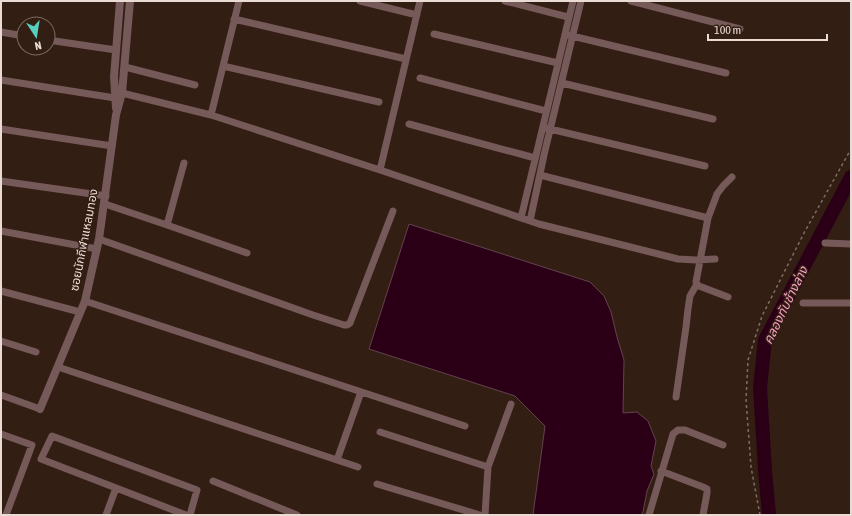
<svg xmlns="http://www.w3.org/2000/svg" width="852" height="516" font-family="'Asap Condensed','Noto Sans Thai',sans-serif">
<rect width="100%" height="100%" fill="#331e13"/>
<path fill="#2b0016" stroke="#64424f" d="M409,224l181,58 14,14 7,16 6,25 7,23 -1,53 14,-1 11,9 8,20 -5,25 3,8 -7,17 -4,21 -2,3h-108l12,-89 -30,-30 -146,-47z"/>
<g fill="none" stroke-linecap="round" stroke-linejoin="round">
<path stroke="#2b0016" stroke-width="14" d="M769,515l-4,-45 -5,-82 5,-48 86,-163"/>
<path stroke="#7f6d64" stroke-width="1.5" stroke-dasharray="3 3" stroke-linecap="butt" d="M760,515l-9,-48 -5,-67 2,-40 14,-44 42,-83 47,-84"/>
<path stroke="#765959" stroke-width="7" d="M360,1l57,14
M505,1l63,16
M631,1l109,28
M234,19l172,40
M1,32l23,4
M434,34l124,29
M568,35l158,38
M48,40l68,10
M223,66l156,36
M125,67l70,18
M420,78l126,33
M1,80l114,18
M562,83l151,36
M122,93l89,22 169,55 159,54 139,35 18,1 19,-1
M211,115l28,-114
M409,124l126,34
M546,128l159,38
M1,129l111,17
M380,170l40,-169
M540,175l168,43
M1,181l105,15
M105,204l62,21 80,28
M521,218l52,-217
M530,221l14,-66 37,-154
M167,225l17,-62
M1,231l96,18
M99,239l214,76 31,10h3l3,-2 43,-112
M825,243l26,1
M1,291l79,21
M728,297l-29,-11 -2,-2 -1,-2 12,-64 9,-24 6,-8 9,-9
M85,301l380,125
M803,303h48
M1,341l35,11
M58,367l300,100
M1,395l39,14
M676,397l10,-70 2,-18 2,-13 7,-12
M380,432l108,35
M1,434l31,11 -26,70
M337,460l24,-68
M661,471l42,16 4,2v4l-4,22
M213,481l84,34
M377,484l103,31
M106,515l10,-27
M186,515l-145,-56 11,-23 145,54 -7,25
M485,515l3,-48 23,-63
M649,515l24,-81 5,-4h7l38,15"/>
<path stroke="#765959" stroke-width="8" d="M116,108l-2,-31 6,-76
M40,409l45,-108 14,-62 17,-124 6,-22 8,-92"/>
</g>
<g text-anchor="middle" stroke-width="3" stroke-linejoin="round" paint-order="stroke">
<g font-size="12" fill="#eadbd4" stroke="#331e13">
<text transform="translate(84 240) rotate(-79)" y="4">ซอยนักกีฬาแหลมทอง</text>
</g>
<g font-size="13" font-style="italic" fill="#f79fc5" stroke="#331e13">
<text transform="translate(785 305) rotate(-64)" y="5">คลองทับช้างล่าง</text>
</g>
</g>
<rect width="852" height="516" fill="none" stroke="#eadbd4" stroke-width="4"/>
<g transform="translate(36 36) rotate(168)"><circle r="19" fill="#331e13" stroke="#7c6a60"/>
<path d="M0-3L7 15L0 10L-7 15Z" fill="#58cebf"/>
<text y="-6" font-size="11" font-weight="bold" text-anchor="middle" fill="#eadbd4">N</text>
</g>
<path d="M708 34v6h119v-6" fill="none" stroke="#eadbd4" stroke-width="2"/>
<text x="714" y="34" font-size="12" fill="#eadbd4" stroke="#331e13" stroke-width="3" paint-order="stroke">100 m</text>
</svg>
